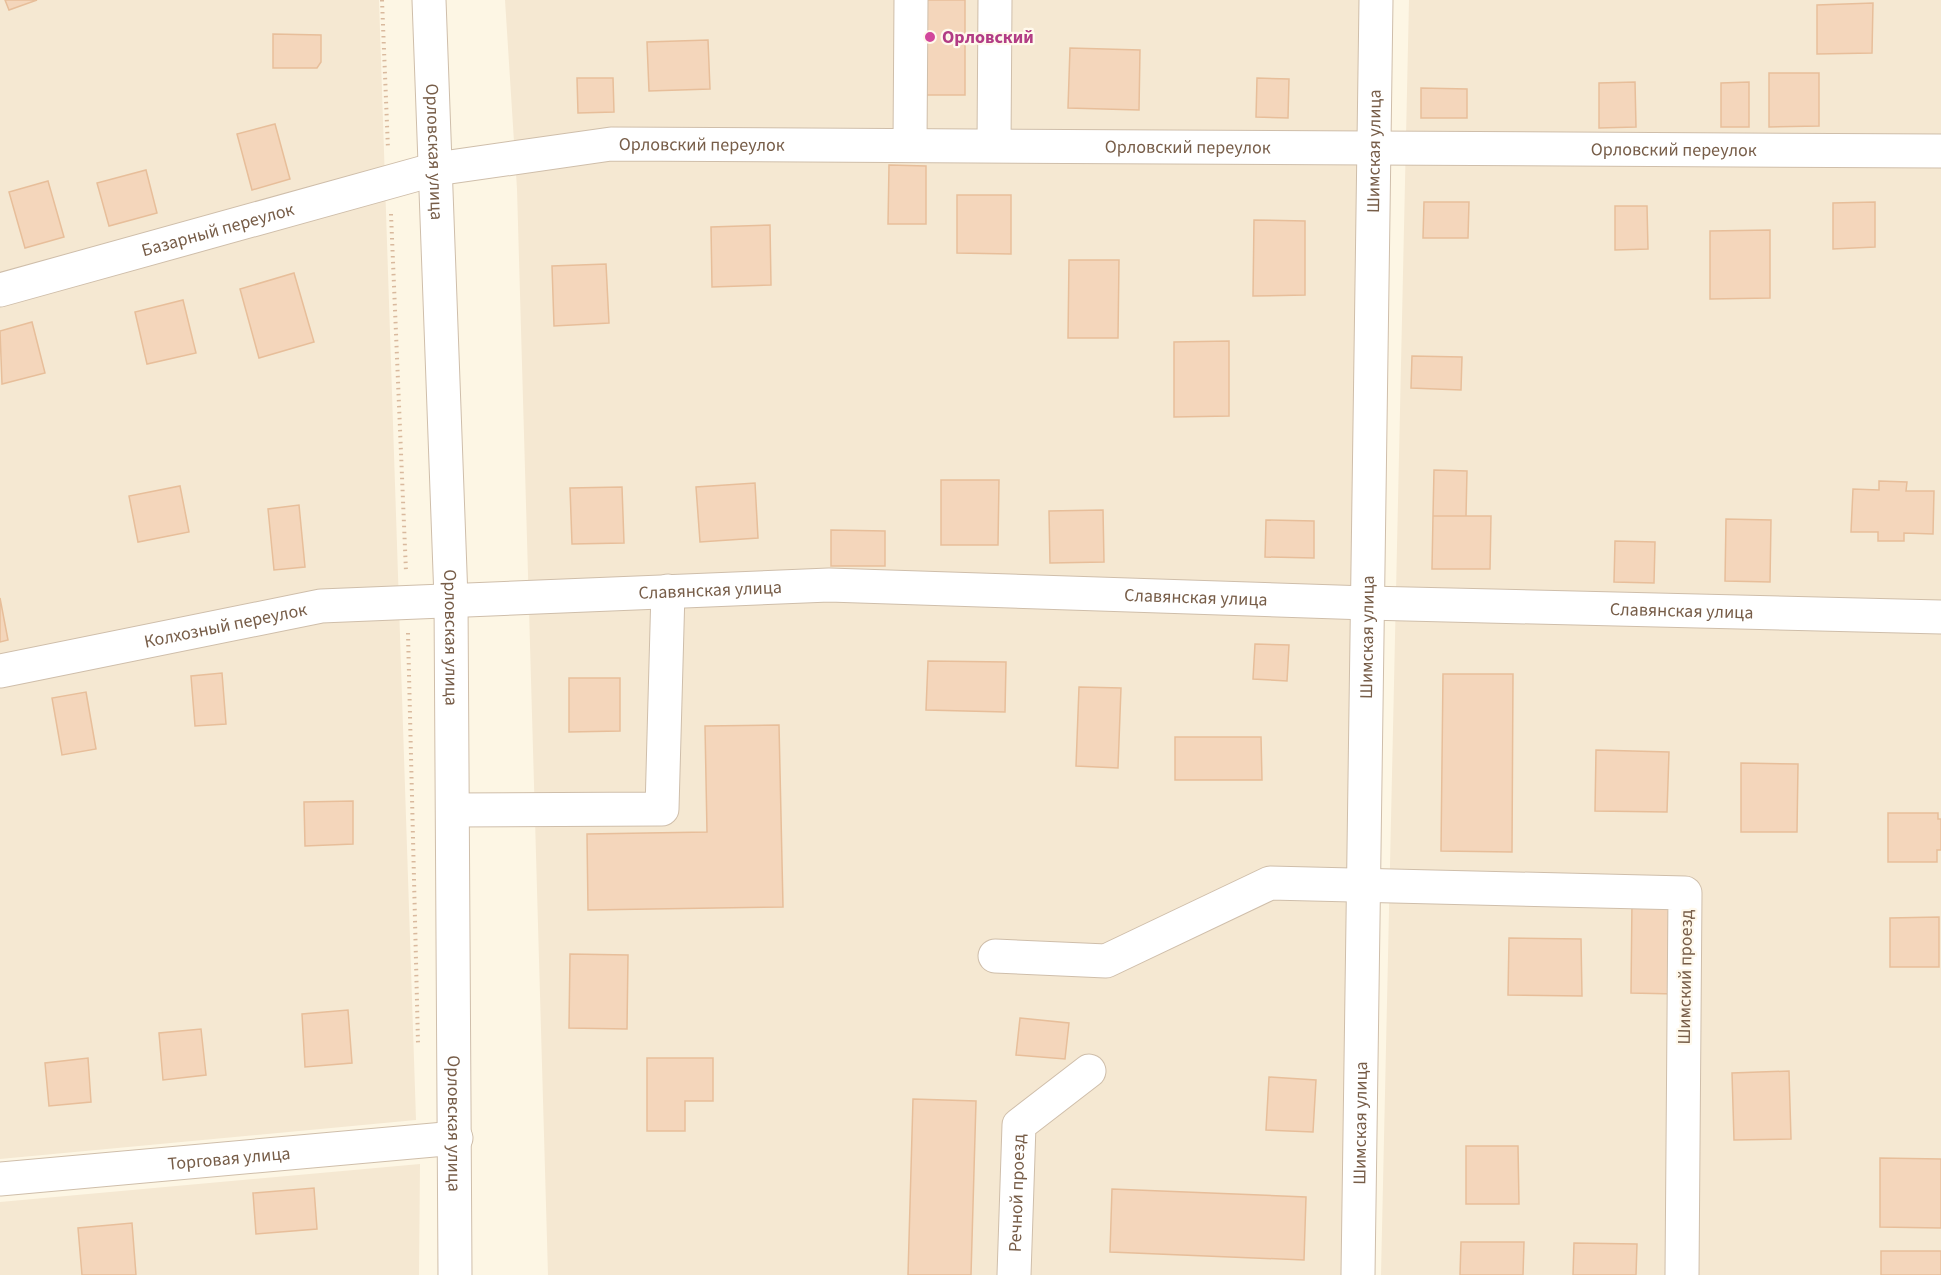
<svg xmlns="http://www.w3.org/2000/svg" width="1941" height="1275" font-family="'Source Sans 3',sans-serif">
<rect width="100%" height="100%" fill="#fdf6e4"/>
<path fill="#f5e8d2" d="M0,0h379l37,1120 -416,39z
M505,0h862l-17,1275h-802l-31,-1086z
M1409,0h532v1275h-560z
M420,1164l-1,111h-419v-73z"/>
<path fill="#f4d6bb" stroke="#e7be9a" stroke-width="1.5" d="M5,0h32l-28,10z
M919,0h46v95h-46z
M1873,3l-1,50 -55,1v-49z
M273,34l48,1v27l-4,6h-44z
M708,40l2,49 -61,2 -2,-49z
M1070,48l70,2 -1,60 -71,-2z
M1769,73h50v53l-50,1z
M577,78h36l1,34 -36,1z
M1257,78l32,1 -1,39 -32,-1z
M1635,82l1,45 -37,1v-45z
M1749,82v45h-28v-44z
M1421,88l46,1v29h-46z
M275,124l15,55 -38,11 -15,-56z
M889,165l37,1v58h-38z
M146,170l11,43 -48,13 -12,-43z
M48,181l16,56 -39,11 -16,-56z
M957,195h54v59l-54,-1z
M1424,202h45l-1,36h-45z
M1875,202v45l-42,2v-46z
M1615,206h32l1,43 -33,1z
M1254,220l51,1v74l-52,1z
M770,225l1,60 -59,2 -1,-60z
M1770,230v68l-60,1v-68z
M1069,260h50l-1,78h-50z
M606,264l3,59 -55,3 -2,-60z
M294,273l20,69 -55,16 -19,-69z
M183,300l13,53 -49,11 -12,-52z
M32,322l13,51 -43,11 -2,-53z
M1229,341v75l-55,1v-75z
M1412,356l50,1 -1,33 -50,-2z
M1434,470l33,1 -1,45h-33z
M941,480h58l-1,65h-57z
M1879,481l28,1 -1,9h28l-1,43 -29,-1v8h-26v-9h-27l2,-43 26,1z
M755,483l3,55 -58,4 -4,-55z
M180,486l9,46 -51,10 -9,-46z
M622,487l2,56 -52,1 -2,-56z
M299,505l6,62 -31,3 -6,-61z
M1103,510l1,52 -54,1 -1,-52z
M1433,516h58l-1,53h-58z
M1726,519l45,1 -1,62 -45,-1z
M1266,520l48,1v37l-49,-1z
M831,530l54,1v35h-54z
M1615,541l40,1 -1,41 -40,-1z
M0,598l8,42 -8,2z
M1255,644l34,1 -2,36 -34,-2z
M928,661l78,1 -1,50 -79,-2z
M222,673l4,51 -31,2 -4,-50z
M1443,674h70l-1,178 -71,-1z
M569,678h51v53l-51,1z
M1079,687l42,1 -3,80 -42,-2z
M86,692l10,57 -34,6 -10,-57z
M779,725l4,182 -195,3 -1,-76 120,-2 -2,-106z
M1175,737h86l1,43h-87z
M1596,750l73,2 -2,60 -72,-1z
M1741,763l57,1 -1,68h-56z
M353,801v43l-48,2 -1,-44z
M1888,813h50v6h3v31h-4v12h-49z
M1632,901h45l-1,93 -45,-1z
M1939,917v50h-49v-49z
M1509,938l72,1 1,57 -74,-1z
M570,954l58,1 -1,74 -58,-1z
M348,1010l4,53 -47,4 -3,-53z
M1020,1018l49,5 -4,36 -49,-4z
M201,1029l5,46 -43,5 -4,-47z
M88,1058l3,44 -42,4 -4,-43z
M647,1058h66v43h-28v30h-38z
M1789,1071l2,68 -57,1 -2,-67z
M1269,1077l47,3 -3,52 -47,-2z
M913,1099l63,2 -5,174h-63z
M1466,1146h52l1,58h-53z
M1880,1158l61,1v69l-61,-1z
M314,1188l3,41 -61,5 -3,-41z
M1112,1189l194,8 -2,63 -194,-8z
M132,1223l4,52h-54l-4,-47z
M1461,1242h63l-1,33h-63z
M1574,1243l63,1 -1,31h-63z
M1881,1251h60v24h-60z"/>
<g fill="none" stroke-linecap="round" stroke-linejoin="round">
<g stroke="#cfbeaa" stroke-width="35">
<g id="minor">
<path id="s1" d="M429,0l22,599 4,676"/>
<path d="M910,144l1,-144"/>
<path d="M994,145l1,-145"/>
<path id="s2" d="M0,290l436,-121 175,-25 1330,7"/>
<path id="s3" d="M0,671l321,-65 508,-21 538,18 574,14"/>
<path d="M453,810l209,-1 6,-218"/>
<path d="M995,956l111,5 164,-78 415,10 -3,382"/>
<path id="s4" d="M0,1179l456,-41"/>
<path id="s5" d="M1014,1275l5,-150 70,-54"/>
<path id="s6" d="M1358,1275l18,-1275"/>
</g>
</g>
<path stroke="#d9b99d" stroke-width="4" stroke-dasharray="1.5 4.5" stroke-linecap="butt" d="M382,0l6,149
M391,214l15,358
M408,633l10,410"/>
<use href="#minor" stroke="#fff" stroke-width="33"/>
</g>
<circle fill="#d1479c" stroke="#fff9ec" stroke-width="2" cx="930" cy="37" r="6"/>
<g text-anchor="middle" stroke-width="4.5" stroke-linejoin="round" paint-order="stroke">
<g font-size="18" font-weight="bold" fill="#b23c85" stroke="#fff9ec" text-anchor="start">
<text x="942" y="43">Орловский</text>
</g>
<g font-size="18" fill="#775d48" stroke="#fff9ec">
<text dy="6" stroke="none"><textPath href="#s2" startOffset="720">Орловский переулок</textPath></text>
<text dy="6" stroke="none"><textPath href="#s2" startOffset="1206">Орловский переулок</textPath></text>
<text dy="6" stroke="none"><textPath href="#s2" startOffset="1692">Орловский переулок</textPath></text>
<text dy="6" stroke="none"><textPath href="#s1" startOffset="152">Орловская улица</textPath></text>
<text dy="6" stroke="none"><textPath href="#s6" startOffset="1124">Шимская улица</textPath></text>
<text dy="6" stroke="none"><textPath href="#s2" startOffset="226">Базарный переулок</textPath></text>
<text dy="6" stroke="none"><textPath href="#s3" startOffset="717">Славянская улица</textPath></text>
<text dy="6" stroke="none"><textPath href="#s3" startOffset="1203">Славянская улица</textPath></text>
<text dy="6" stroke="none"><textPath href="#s3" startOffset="1689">Славянская улица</textPath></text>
<text dy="6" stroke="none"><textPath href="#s3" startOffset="230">Колхозный переулок</textPath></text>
<text dy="6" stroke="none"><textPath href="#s1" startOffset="638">Орловская улица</textPath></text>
<text dy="6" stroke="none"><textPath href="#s6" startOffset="638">Шимская улица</textPath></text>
<text transform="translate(1685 977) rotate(-89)" y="6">Шимский проезд</text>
<text dy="6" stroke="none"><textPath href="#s1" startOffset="1124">Орловская улица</textPath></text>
<text dy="6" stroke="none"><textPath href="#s6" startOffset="152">Шимская улица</textPath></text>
<text dy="6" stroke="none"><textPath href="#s4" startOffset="230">Торговая улица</textPath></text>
<text dy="6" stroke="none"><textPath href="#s5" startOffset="82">Речной проезд</textPath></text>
</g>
</g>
</svg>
